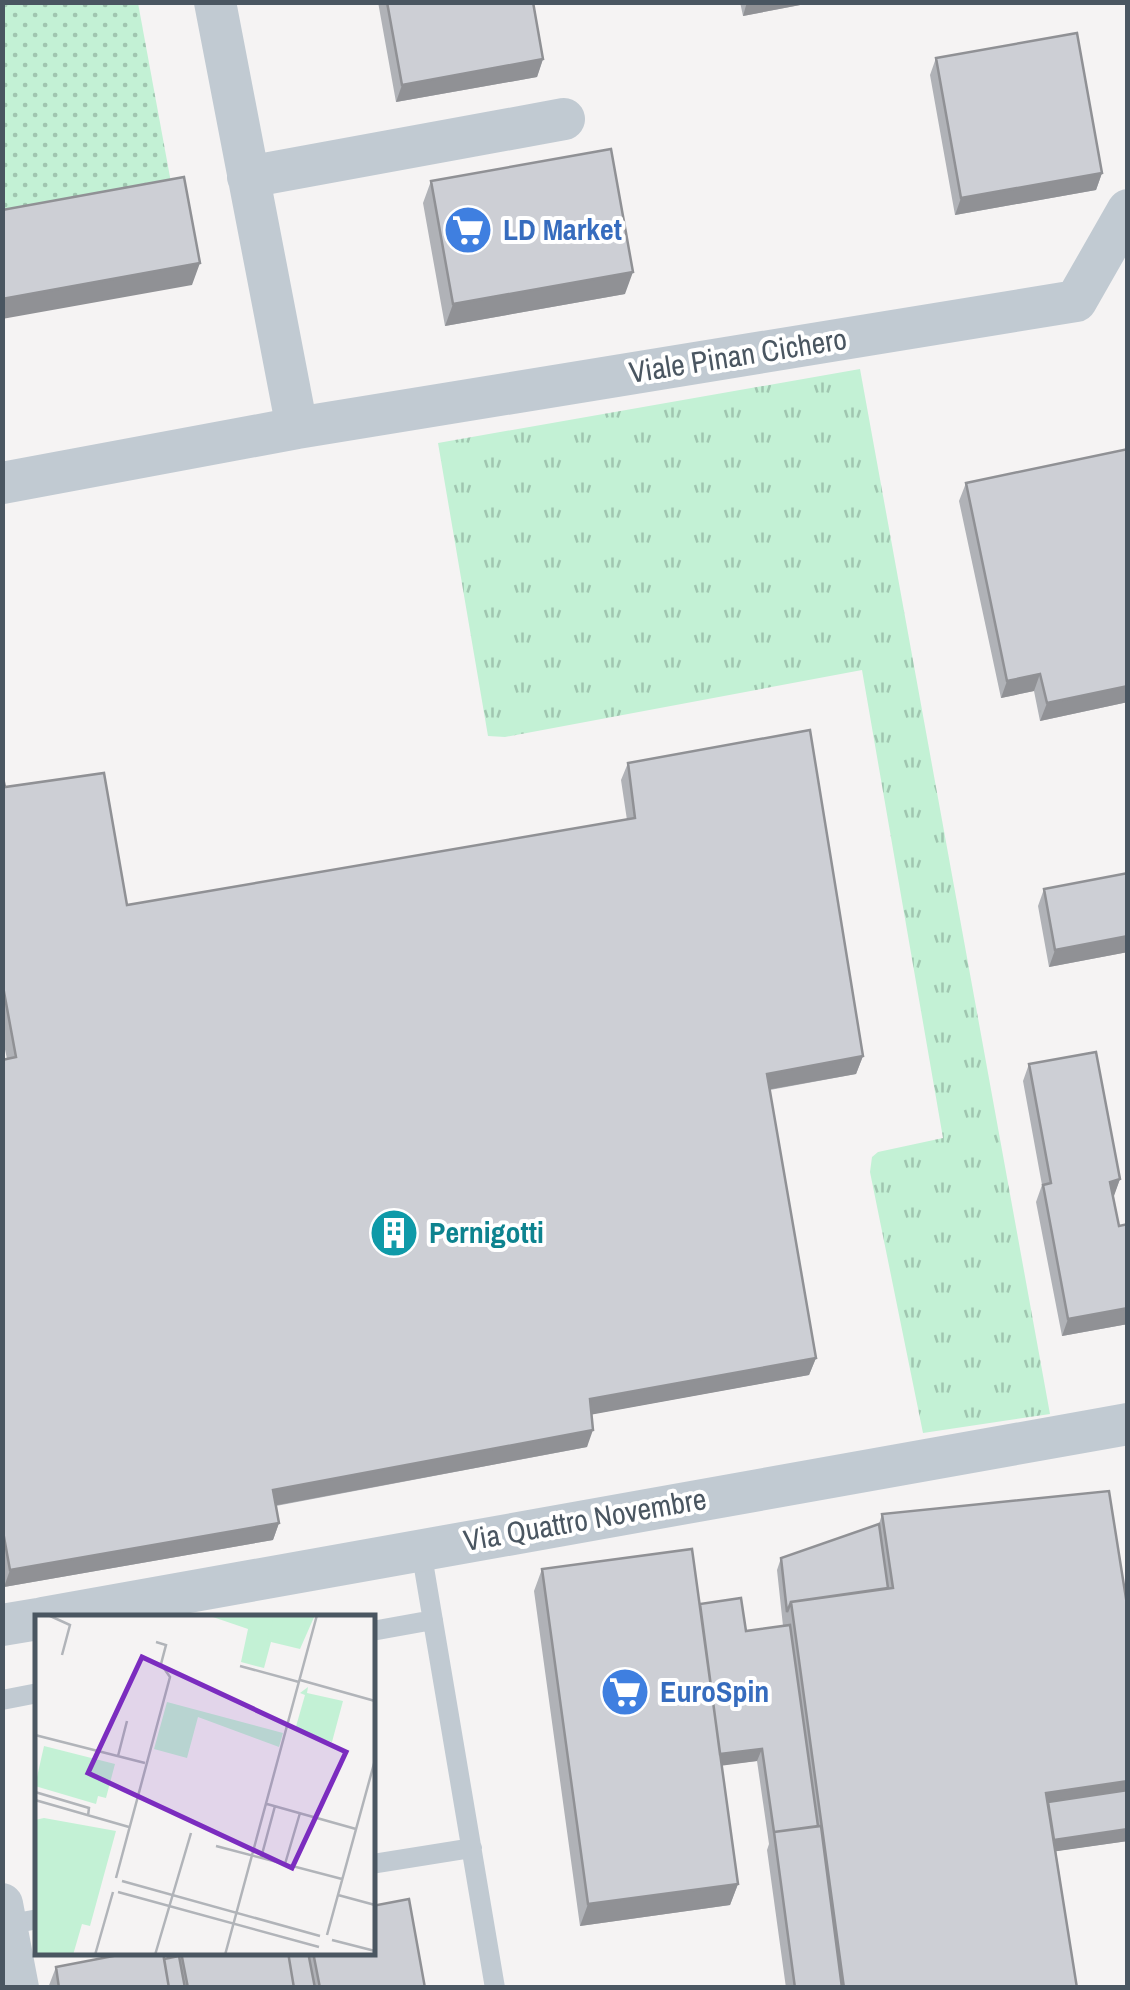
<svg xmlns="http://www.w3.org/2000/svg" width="1130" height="1990" font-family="'Archivo Narrow',sans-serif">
<defs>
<pattern id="grass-tufts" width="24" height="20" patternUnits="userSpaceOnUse" patternTransform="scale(2.5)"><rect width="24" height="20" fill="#c3f1d5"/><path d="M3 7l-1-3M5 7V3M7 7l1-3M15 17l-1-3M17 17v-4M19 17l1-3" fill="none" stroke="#a0c6b0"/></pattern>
<pattern id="park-dots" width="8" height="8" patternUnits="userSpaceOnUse" patternTransform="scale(2.5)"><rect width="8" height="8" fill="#c3f1d5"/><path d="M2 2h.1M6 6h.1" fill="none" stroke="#a0c6b0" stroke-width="1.8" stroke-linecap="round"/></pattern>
</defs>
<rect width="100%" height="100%" fill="#f5f3f3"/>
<path fill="url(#grass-tufts)" d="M860,369l190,1045 -127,19 -53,-261 2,-15 6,-5 65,-14 -81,-468 -357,67 -17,-1 -50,-293z"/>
<path fill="url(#park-dots)" d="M3,3h135l34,185 -169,30z"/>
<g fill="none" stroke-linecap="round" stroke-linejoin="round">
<path stroke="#c1cad2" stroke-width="20" d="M421,1550l74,438
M372,1631l61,-11
M2,1700l36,-7
M372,1864l100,-16
M6,1925l32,-6"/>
<path stroke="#c1cad2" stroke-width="42" d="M215,2l82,426
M248,177l316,-58
M2,483l295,-55 779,-127 52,-91
M43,1618l1085,-194
M2,1625l36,-6
M2,1904l16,84"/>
</g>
<path fill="#b0b2b7" d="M378,2h155l10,57 -6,18 -141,25z
M740,2h76l-73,14z
M936,58l166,115 -6,17 -141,25 -25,-140z
M431,181l194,113 -180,32 -22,-123z
M1128,449v253l-88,19 -6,-30 -33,7 -42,-197 7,-18z
M628,763l235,293 -7,18 -86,16 46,268 -7,17 -217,39 -5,33 -311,59 3,17 -6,17 -269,47 -2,-527 5,-1 -5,-24v-262l3,14 122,118 500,-85 -6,-40z
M1128,873v79l-79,15 -11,-61 6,-17z
M1029,1064l91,115 -7,18 6,29 9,-2v100l-66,12 -26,-134 6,-17 -19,-104z
M882,1514l246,97v230l-72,10 21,137h-291l-19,-138 2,-6 -12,-83 -35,4 16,119 -8,21 -150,21 -46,-335 8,-22 158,35 46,27 37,-5 -6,-56 4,-12 98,-34z
M176,1952h196l53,36h-377l8,-21 108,-8 10,-2z"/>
<path fill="#909195" d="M747,2h69l-73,14z
M543,59l-6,18 -141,25 6,-17z
M1102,173l-6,17 -141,25 6,-17z
M200,263l-8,22 -190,34v-20z
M633,272l-8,22 -180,32 8,-22z
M1040,674l-6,17 -33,7 6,-17z
M1128,686v16l-88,19 7,-18z
M1128,936v16l-79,15 6,-17z
M863,1056l-7,18 -95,17 6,-17z
M1120,1179l-6,17 -10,3 6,-17z
M1128,1308v16l-66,12 6,-17z
M816,1358l-7,17 -225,41 6,-17z
M593,1430l-6,17 -320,60 6,-17z
M279,1523l-6,17 -269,47 6,-17z
M762,1749l-5,12 -45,6 5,-12z
M1128,1781v21l-83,12 1,-21z
M1128,1829v12l-84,12 5,-12z
M738,1884l-8,21 -150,21 8,-22z"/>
<path fill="#cdcfd5" stroke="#909195" stroke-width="2.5" d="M387,2h146l10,57 -141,26z
M1077,33l25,140 -141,25 -25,-140z
M611,149l22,123 -180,32 -22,-123z
M184,177l16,86 -198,36v-89z
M1128,449v237l-81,17 -7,-29 -33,7 -41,-198z
M810,730l53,326 -96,18 49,284 -226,41 3,31 -320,60 6,33 -269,47 -8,-44v-466l14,-3 -14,-76v-208l3,14 99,-14 23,132 508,-87 -7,-55z
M1128,873v63l-73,14 -11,-61z
M1096,1052l24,127 -10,3 9,44 9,-2v84l-60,11 -25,-134 8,-2 -22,-119z
M1109,1491l19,120v170l-82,12 31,195h-233l-53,-386 102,-14 -11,-74z
M879,1524l9,64 -97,14 -4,10 -6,-54z
M692,1549l46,335 -150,20 -46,-335z
M741,1598l5,33 44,-6 28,201 -44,6 -12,-83 -42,5 -20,-150z
M1128,1790v39l-74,11 -6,-38z
M821,1826l21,162h-47l-21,-156z
M409,1899l16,89h-105l-7,-36h59v-46z
M134,1952h29l6,36h-110l-3,-21z
M181,1952h107l6,36h-106z
M288,1952h20l7,36h-21z
M179,1956l6,32h-16l-5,-29z"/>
<defs>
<g id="supermarket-disc" transform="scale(2.5)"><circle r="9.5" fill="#3f7fe0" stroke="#fff"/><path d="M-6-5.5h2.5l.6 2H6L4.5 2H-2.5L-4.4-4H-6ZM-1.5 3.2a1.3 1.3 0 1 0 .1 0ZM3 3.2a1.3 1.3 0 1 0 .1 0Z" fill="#fff"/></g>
<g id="building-disc" transform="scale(2.5)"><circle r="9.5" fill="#0f9aa8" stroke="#fff"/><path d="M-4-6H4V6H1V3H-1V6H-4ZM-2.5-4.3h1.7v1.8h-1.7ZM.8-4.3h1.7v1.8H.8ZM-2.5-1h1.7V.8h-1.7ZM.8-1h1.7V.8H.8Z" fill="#fff"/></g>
</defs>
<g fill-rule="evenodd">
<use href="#supermarket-disc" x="468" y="230"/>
<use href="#building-disc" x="394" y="1233"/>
<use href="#supermarket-disc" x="625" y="1692"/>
</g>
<g text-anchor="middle" stroke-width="8" stroke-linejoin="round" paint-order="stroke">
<g font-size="30" font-weight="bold" fill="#366cbe" stroke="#fff" text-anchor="start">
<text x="503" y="240">LD Market</text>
<text x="660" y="1702">EuroSpin</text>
</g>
<g font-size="30" fill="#4a5661" stroke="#fff">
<text transform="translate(738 356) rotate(-9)" y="10">Viale Pinan Cichero</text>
<text transform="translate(585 1520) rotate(-10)" y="10">Via Quattro Novembre</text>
</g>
<g font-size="30" font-weight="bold" fill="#0d838f" stroke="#fff" text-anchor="start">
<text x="429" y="1243">Pernigotti</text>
</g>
</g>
<g transform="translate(35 1615)">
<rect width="340" height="340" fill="#f5f3f3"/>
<path d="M172,0h108l-15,34 -29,-7 -7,26 -23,-6 7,-33zM132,87l116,31 -4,14 -81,-30 -11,41 -33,-9z" fill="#c3f1d5"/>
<path d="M273,72l-1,6 36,8 -11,41 -37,-12 10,-35 -5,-2zM9,131l71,18 -9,34 -8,-2 -2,8 -61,-18z" fill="#c3f1d5"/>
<path d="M239,0h34l-9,33 -32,-8zM9,203l72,13 -26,95 -8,-2 -9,31h-38v-135z" fill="#c3f1d5"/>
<path fill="none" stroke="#b1b4b9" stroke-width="2.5" d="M13,0l22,10 -8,30M205,51l59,16M265,65l75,21M0,120l110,28M83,141l9,-35M0,177l54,16 -1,8M0,185l94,27M232,189l89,25M181,231l126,33M226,243l14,-52M250,249l15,-51M81,263l54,-201 -9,-13 5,-19 -10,-3M87,266l198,55M83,277l201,55M303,280l37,10M292,320l48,-175M297,325l43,11M60,340l18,-63M120,340l36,-122M190,340l92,-340"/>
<path fill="#7b2cbf" fill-opacity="0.15" stroke="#7b2cbf" stroke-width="5" d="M107,42l204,95 -54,116 -204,-95z"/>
<rect width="340" height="340" fill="none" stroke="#4a5661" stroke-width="5"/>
</g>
<rect width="1130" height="1990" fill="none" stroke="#4a5661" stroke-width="10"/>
</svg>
